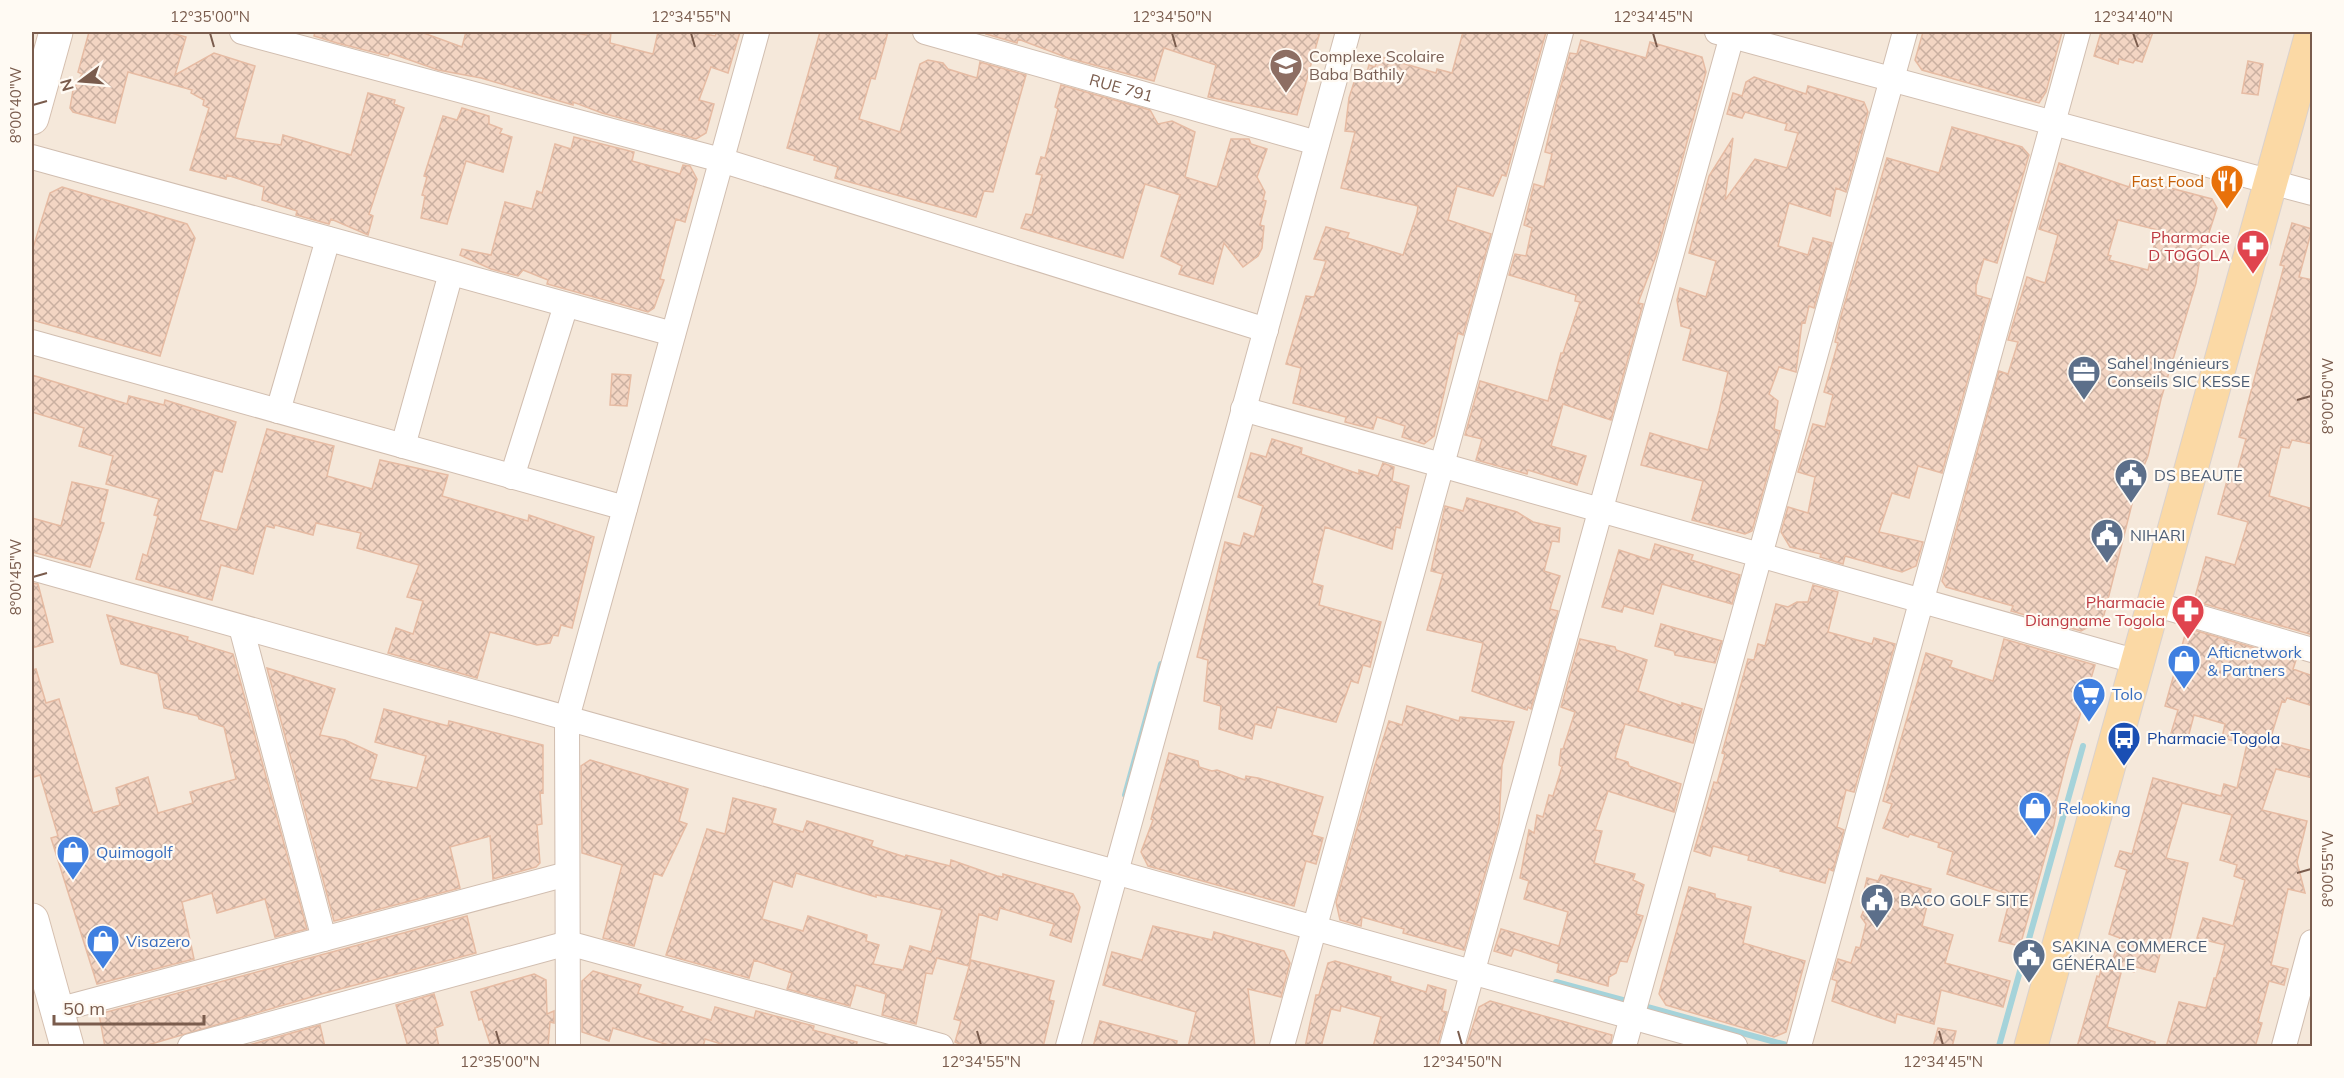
<svg xmlns="http://www.w3.org/2000/svg" width="2344" height="1078" font-family="Mulish,sans-serif">
<defs>
<pattern id="building-cross-hatch" width="8" height="8" patternUnits="userSpaceOnUse" patternTransform="scale(1.5)"><rect width="8" height="8" fill="#f3d5c3"/><path d="M0 0l8 8M0 8l8-8" fill="none" stroke="#cab0a1"/></pattern>
</defs>
<rect width="100%" height="100%" fill="#fdf6ec"/>
<path fill="#f5e8da" d="M32,32h2280v1014h-2280z"/>
<g fill="none" stroke-linecap="round" stroke-linejoin="round">
<path stroke="#a5d3da" stroke-width="6" d="M1125,795l36,-131
M1556,982l74,20
M1640,1005l150,41
M1999,1046l84,-300"/>
</g>
<path fill="url(#building-cross-hatch)" stroke="#e6bba3" stroke-width="1.5" fill-rule="evenodd" d="M89,32h79l18,5 -11,38 39,-22 41,13 -20,72 46,7 2,-10 68,20 17,-62 27,7 -1,4 10,4 -35,106 4,2 -5,19 -37,-16 -2,5 -33,-9 1,-4 -35,-11 2,-13 -37,-12 -1,4 -36,-9 19,-62 -6,-3 1,-5 -13,-7 1,-3 -64,-18 -13,51 -42,-11 -3,-4 3,-18 9,-16 -4,-2z
M315,32h106l41,15 4,-15h104l16,3 1,-3h24l-1,11 43,11 5,-22h40l17,4 2,-4h23l-12,41 -17,-6 -12,33 15,4 -8,29 -10,6 -94,-26 -29,-11v3l-92,-27 -43,-8 -48,-17 -2,3 -51,-13 -23,-7z
M820,32h68l-13,47 -4,-1 -12,41 41,13 20,-68 8,-4 15,3 5,6 29,9 3,-16 46,13 -33,117 -9,-1 -8,26 -141,-39 3,-11 -24,-7 1,-4 -28,-8z
M987,32h333l-23,83 -89,-18 8,-32 -52,-17 -10,33 -86,-23 -50,-19 -1,4 -31,-9z
M1463,32h83l-40,144 -4,-1 -9,21 -36,-10 -9,34 43,14 -28,101 -5,-2 -24,103 -10,8 -22,-7 3,-11 -28,-9 -4,12 -28,-7 1,-5 -53,-14 8,-35 -15,-4 20,-68 8,1 12,-36 -12,-2 12,-32 23,6 -2,5 56,17 14,-42 1,-7 -77,-18 14,-56 -10,-1 4,-33 8,-25 9,2 3,-10 6,2 3,-11 58,17 1,-4 15,4z
M1923,32h139l-16,60 -7,11 -117,-33 -7,-10z
M2101,32h52l-11,30 -7,-2 -2,3 -14,-4 -1,5 -24,-8z
M1581,40l65,18 4,-16 52,15 4,15 -50,184 -18,47 5,1 -32,116 -48,-16 -12,42 35,10 -9,29 -49,-15 -1,4 -51,-14 6,-21 -17,-4 15,-54 68,20 13,-48h2l17,-51 -5,-1 1,-6 -67,-20 6,-21 11,2 6,-28 -8,-3 10,-41 10,3 8,-33 -7,-2 12,-52 13,-47 7,1z
M2248,61l15,3 -5,31 -16,-2z
M1754,77l52,17 2,-8 56,16 4,10 -22,80 -10,-4 -6,28 -41,-13 -11,43 30,9 5,-17 19,5 -18,65 -5,-2 -4,17 -3,-1 -6,50 -17,-5 -10,27 9,7 -4,28 6,2 -28,100 -7,3 -53,-14 11,-39 -62,-16 9,-32 58,17 11,-39 9,-39 -45,-12 8,-31 -10,-3 -4,-26 3,-12 26,9 10,-36 -27,-8 20,-77 24,-38 -8,62 30,-41 32,9 11,-35 -13,-3 2,-6 -42,-12 -3,6 -15,-4 6,-21 9,3 4,-14z
M1061,85l89,25 8,14 14,-3 23,11 -10,45 32,10 14,-48h18l2,5 16,5 -10,28 8,15 -2,8 3,1 -6,24 4,1 -2,22 -4,8 -15,11 -19,-24 -11,41 -34,-10 3,-8 -21,-10 19,-61 -35,-11 -22,74 -102,-30 5,-14 6,1 10,-40 -6,-1 5,-17 4,1 13,-49 -3,-2z
M462,108l27,8v8l13,5 -2,4 12,4 -9,35 -37,-11 -19,63 -26,-6 4,-22 -3,-1 5,-18 -3,-1 19,-60 14,4z
M1952,127l70,20 7,8 -32,108 -13,-4 -8,27v9l14,4 -48,174 -24,-7 -9,32 -17,-5 -13,39 44,10 -7,24 -14,6 -57,-16 -2,8 -23,-7 1,-3 -31,-7 -9,-15 7,-25 20,6 7,-36 -17,-5 15,-48 12,3 8,-32 -9,-3 14,-49 -3,-1 6,-26 46,-158 52,15z
M574,137l60,15 -2,9 48,13 3,-9 7,1 7,13 -12,43 -9,-3 -16,60 4,1 -10,28 -6,4 -101,-28 1,-4 -25,-10 -5,6 -27,-7 -31,-14 2,-6 29,6 14,-53 27,7 5,-18 5,2 13,-49 16,5z
M2059,163l70,24 3,-9 80,21 5,9 -12,37 -3,-1 -6,39 -35,116 -13,57 -10,24 -34,135 -4,6 -19,10 -70,-20 2,-5 -67,-19 -4,-6 57,-210 9,3 10,-32 -10,-2 19,-63 18,6 13,-48 -19,-6zM2118,220l40,10 -10,40 -39,-10 2,-4 -3,-1z
M62,187l125,37 8,14 -35,118 -128,-36v-69l18,-58z
M2292,223l20,6 -13,48 14,3v164l-21,-4 -3,8 -8,-1 -12,49 44,13v126l-119,-34 12,-44 29,8 13,-43 -30,-8 10,-37 7,2 11,-40 -7,-2 45,-171 -4,-1z
M612,374l19,1 -4,31 -17,-1z
M32,375l95,29 2,-8 35,9 1,-5 71,22 -14,50 -8,-2 -14,50 37,10 30,-101 67,17 -7,30 45,13 8,-29 68,15 -6,21 86,25 1,-6 65,22 -22,91 -11,-3 -3,11 -5,-1 -3,8 -13,2 -47,-13 -13,46 -89,-25 8,-25 17,6 10,-33 -16,-4 12,-32 -62,-17 4,-15 -45,-10 -3,12 -38,-10 -1,3 -8,-2 -13,48 -32,-9 -9,35 -76,-21 7,-25 4,2 11,-40 -4,-1 5,-16 -53,-15 7,-28 -34,-10 5,-18 -52,-16z
M1272,439l30,9 -1,6 58,20v-4l19,6 5,-13 11,4 -2,14 17,5 -9,42 -4,-1 -4,22 -67,-22 -13,56 11,3 -4,19 62,17 -11,45 -7,-2 -5,18 -7,-2 -15,41 -59,-15 -6,21 -16,-4 -3,15 -33,-10 2,-23 -17,-5 4,-41 -11,-3 28,-115 15,4 4,-13 10,4 9,-31 -25,-9 13,-44 15,4z
M72,482l36,8 -8,32 4,1 -14,44 -58,-15v-34l29,8z
M1467,498l50,14 16,10 27,6 -1,14 -7,-1 -8,30 16,5 -10,33 8,2 -27,98 -3,-2 -1,3 -55,-19 11,-48 -56,-13 16,-56 -12,-3 14,-65 18,5z
M1655,544l38,11 -2,5 49,15 -8,29 -70,-20 -9,30 -29,-8 -2,6 -20,-5 17,-57 31,10z
M32,583l6,1 15,58 -21,6z
M1813,585l25,7 -10,40 44,12 2,-6 21,6 -41,148 -8,-2 -9,37 7,3 -11,41 -4,-2 -4,14 -45,-12 1,-2 -33,-9 1,-4 -36,-10 -3,10 -16,-5 20,-69 3,1 8,-29 -3,-1 26,-94 6,1 4,-16 7,2 11,-42 12,3 9,-5h11z
M107,615l81,22 -1,3 46,14 74,275 -32,8 -10,-38 -48,14 -5,-20 -30,9 12,57 -97,25 -46,-146 7,-2 -18,-61 -6,2 -2,-10v-97l4,-1 10,34 13,-4 34,114 27,-8 -4,-17 32,-11 10,36 35,-10 -3,-11 46,-13 -12,-52 -25,-8 -1,-3 -34,-8 -6,-34 -37,-10z
M1661,624l61,17 -7,22 -40,-8 -1,-4 -19,-5z
M2187,628l109,32 -3,9 20,7v30l-26,-8 -2,4 -3,-1 -12,39 43,11v27l-37,-9 -14,41 45,11 -10,41 8,31 -17,-4 -17,76 17,4 -4,16 -15,-4 -11,41 4,1 -7,24h-89l13,-45 27,6 8,-30h2l9,-33 -28,-7 6,-20 30,8 12,-46 -11,-4 3,-11 -17,-5 12,-45 -50,-12 -16,55 22,5 -21,89 -6,-2 -6,22 -19,-5 -2,5 -23,-8 9,-26 -11,-4 18,-64 -12,-4 5,-15 12,3 21,-76 68,18 3,-12 13,4 10,-44 -25,-6 3,-14 -31,-9 -8,30 -17,-5 9,-30 -13,-4z
M1580,639l35,8 1,3 31,10 -9,31 44,15v-3l20,6 -9,34 -68,-19 -10,34 13,4 1,4 52,18 -7,28 -66,-21 -13,39 7,1 -8,32 41,11 -2,6 11,5 -8,29 7,2 -16,46 -7,-1 -4,12 -7,4 -1,9 -51,-14 2,-8 -45,-15 -3,7 -17,-5 7,-22 58,17 9,-34 -44,-13 5,-18 -9,-3 9,-48 5,3 3,-18 6,2 6,-22 4,1 9,-29 -3,-2 2,-16h2l12,-37 -14,-5z
M2004,639l91,26 -28,94 -12,48 2,2 -3,16 -34,121 -21,-5 12,-46 -64,-21 6,-22 -15,-5 1,-4 -29,-9 -2,3 -25,-9 9,-24 -9,-3 43,-148 26,8 -2,6 43,14z
M267,668l68,21 -15,46 25,5 32,15 -7,24 47,9 9,-32 -51,-14 9,-33 64,17 1,-5 94,24v48l-3,-1 2,32 -5,1 3,38 -4,4 -43,12 -3,-43 -40,11 10,41 -126,33z
M1407,706l52,15 1,-4 54,5 -12,43 -3,58 -35,127 -61,-17 1,-4 -42,-12 -1,9 -21,-6 -4,-18 38,-134 15,-47 13,4z
M1169,753l29,8 1,6 13,4 5,-1 28,10 1,-4 12,2 65,19 -11,38 11,3 -7,26 -10,-3 -12,45 -146,-40 -7,-14 12,-32 -2,-1z
M590,760l98,29 -9,32 8,3 -25,52 -8,-3 -20,73 -31,-8 19,-73 -40,-12 -1,-87z
M733,798l43,11 -4,14 31,9 4,-11 66,20 -2,5 34,11 1,-2 44,11 1,-6 46,16 6,1v-3l70,20 7,13 -9,35 -21,-7 4,-11 -54,-16 -3,12 -18,-6 -10,52 -32,-8 -5,16 -6,-1 -10,51 -34,-9 4,-21 -30,-9 -6,21 -63,-17 5,-16 -38,-13 -5,18 -83,-23 41,-126 18,5zM796,873l80,24v-2l11,2 55,13 -11,42 -21,-6 -7,24 -30,-6 6,-19 -13,-4 1,-6 -59,-19 -5,15 -41,-12 11,-38 19,6z
M1881,875l50,14 -9,37 31,9 -8,28 65,18 -7,26 -62,-17 -7,34 -37,-10 -2,9 -63,-22 5,-20 -5,-2 6,-20 13,4 5,-16 4,1 6,-24 -5,-7 6,-15 -5,-2 5,-22 11,3z
M1689,887l26,7v4l36,9 -8,36 62,18 -19,71 -12,5 -108,-32 -7,-11z
M467,916l9,37 -151,40 -184,54h-36l-6,-33z
M1153,926l59,14 2,-8 70,19 6,12 -9,34 -33,-8 7,58h-67l8,-35 -93,-27 9,-33 30,8z
M971,960l83,21 -5,19 5,1 -11,46h-75l-13,-5 6,-21 -7,-2z
M1335,961l56,16 -1,4 36,11 2,-7 18,5 -4,21 5,1 -10,35h-64l8,-30 -40,-11 -1,5 -9,-2 -10,38h-16l11,-52h3l9,-32z
M2102,967l19,6 -14,54 48,15 -1,5h-77l20,-71 2,1z
M593,971l48,14 -3,8 45,14 -2,4 30,9 4,-13 39,11 2,-7 58,15 -1,4 44,12 -1,5h-125l-26,-8 -2,8h-28l-62,-19 -4,13 -27,-9v-51z
M534,974l12,6 1,34 7,-3v12l-4,-1 -2,25h-57l-9,-28 -3,1 -8,-28z
M434,994l9,31 -8,3 4,19h-31l-12,-42z
M1490,1001l122,34 -2,12h-135l-8,-3 12,-37z
M1100,1021l77,20 -1,6h-83z
M320,1025l5,22h-83z
M1938,1028l18,3 -4,16h-19z"/>
<g fill="none" stroke-linecap="round" stroke-linejoin="round">
<g stroke="#d1beb0" stroke-width="26">
<g id="street">
<path d="M242,32l479,128 545,170"/>
<path id="s1" d="M925,32l392,111"/>
<path d="M1717,32l595,161"/>
<path d="M32,157l641,177"/>
<path d="M32,342l593,166"/>
<path d="M1243,409l895,253"/>
<path d="M278,411l50,-172"/>
<path d="M403,446l48,-173"/>
<path d="M512,477l54,-172"/>
<path d="M32,568l1703,478"/>
<path d="M2154,604l158,46"/>
<path d="M241,627l83,312"/>
<path d="M57,1010l510,-136"/>
<path d="M190,1046l378,-103 373,103"/>
<path d="M568,1046l-1,-328 190,-686"/>
<path d="M1068,1046l280,-1014"/>
<path d="M1282,1046l279,-1014"/>
<path d="M1452,1046l281,-1014"/>
<path d="M1624,1046l281,-1014"/>
<path d="M1799,1046l279,-1014"/>
<path d="M2284,1046l28,-104"/>
</g>
</g>
<g stroke="#d6c0b0" stroke-width="35">
<path id="secondary" d="M32,118l24,-86
M32,920l35,126"/>
</g>
<g stroke="#dad1cd" stroke-width="35">
<path id="primary" d="M2031,1046l281,-1013"/>
</g>
<use href="#street" stroke="#fff" stroke-width="24"/>
<use href="#secondary" stroke="#fff" stroke-width="33"/>
<use href="#primary" stroke="#fbd9a5" stroke-width="33"/>
</g>
<path fill="none" stroke="#7a5c4d" stroke-width="2" d="M210,33l4,14M691,33l4,14M1172,33l4,14M1653,33l4,14M2133,33l5,14M33,105l14,-4M2297,400l14,-4M33,577l14,-4M2297,873l14,-4M496,1031l4,14M977,1031l4,14M1458,1031l4,14M1939,1031l4,14"/>
<defs>
<g id="school-pin" transform="scale(1.725)"><path d="M0 17L-7.5 6A9.5 9.5 0 1 1 7.5 6Z" fill="#8d6e63" stroke="#fffaf3"/><path d="M0-5L7-2L0 1L-7-2ZM-4 1L0 2.5L4 1V4Q0 6-4 4Z" fill="#fff"/></g>
<g id="restaurant-pin" transform="scale(1.725)"><path d="M0 17L-7.5 6A9.5 9.5 0 1 1 7.5 6Z" fill="#e8710a" stroke="#fffaf3"/><path d="M-5-6h1v4h1v-4h1v4h1v-4h1v5L-1.5 .5V6h-2V.5L-5-1ZM5-6V6H3V1.5H1.5Q1.5-4 5-6Z" fill="#fff"/></g>
<g id="pharmacy-pin" transform="scale(1.725)"><path d="M0 17L-7.5 6A9.5 9.5 0 1 1 7.5 6Z" fill="#e0444e" stroke="#fffaf3"/><path d="M-2-6h4v4h4v4h-4v4h-4v-4h-4v-4h4Z" fill="#fff"/></g>
<g id="office-pin" transform="scale(1.725)"><path d="M0 17L-7.5 6A9.5 9.5 0 1 1 7.5 6Z" fill="#5c6f8a" stroke="#fffaf3"/><path d="M-6-3h4V-5.5h4V-3h4V5H-6ZM-1-4.5V-3h2v-1.5ZM-6 0V1H6V0Z" fill="#fff"/></g>
<g id="civic-pin" transform="scale(1.725)"><path d="M0 17L-7.5 6A9.5 9.5 0 1 1 7.5 6Z" fill="#5c6f8a" stroke="#fffaf3"/><path d="M-.6-6.5H3V-4.5H.6V-3L4-1V1h2V6H-6V1h2V-1L-.6-3ZM-1.2 2.5V6h2.4V2.5Z" fill="#fff"/></g>
<g id="shop-pin" transform="scale(1.725)"><path d="M0 17L-7.5 6A9.5 9.5 0 1 1 7.5 6Z" fill="#3f7fe0" stroke="#fffaf3"/><path d="M-5-2.5h2.3a2.7 3.5 0 0 1 5.4 0H5L5.5 6h-11ZM-1.5-2.5h3a1.5 2.3 0 0 0-3 0Z" fill="#fff"/></g>
<g id="supermarket-pin" transform="scale(1.725)"><path d="M0 17L-7.5 6A9.5 9.5 0 1 1 7.5 6Z" fill="#3f7fe0" stroke="#fffaf3"/><path d="M-6-5.5h2.5l.6 2H6L4.5 2H-2.5L-4.4-4H-6ZM-1.5 3.2a1.3 1.3 0 1 0 .1 0ZM3 3.2a1.3 1.3 0 1 0 .1 0Z" fill="#fff"/></g>
<g id="bus-pin" transform="scale(1.725)"><path d="M0 17L-7.5 6A9.5 9.5 0 1 1 7.5 6Z" fill="#1a4fb4" stroke="#fffaf3"/><path d="M-5-6H5V4H4V6H2V4H-2V6H-4V4H-5ZM-3.5-4V0h7V-4ZM-3.5 1.2v1.5H-2V1.2ZM2 1.2v1.5H3.5V1.2Z" fill="#fff"/></g>
</defs>
<g fill-rule="evenodd">
<use href="#school-pin" x="1286" y="65"/>
<use href="#restaurant-pin" x="2227" y="181"/>
<use href="#pharmacy-pin" x="2253" y="246"/>
<use href="#office-pin" x="2084" y="372"/>
<use href="#civic-pin" x="2131" y="475"/>
<use href="#civic-pin" x="2107" y="535"/>
<use href="#pharmacy-pin" x="2188" y="611"/>
<use href="#shop-pin" x="2184" y="661"/>
<use href="#supermarket-pin" x="2089" y="694"/>
<use href="#bus-pin" x="2124" y="738"/>
<use href="#shop-pin" x="2035" y="808"/>
<use href="#shop-pin" x="73" y="852"/>
<use href="#civic-pin" x="1877" y="900"/>
<use href="#shop-pin" x="103" y="941"/>
<use href="#civic-pin" x="2029" y="955"/>
</g>
<g text-anchor="middle" stroke-width="4.5" stroke-linejoin="round" paint-order="stroke">
<g font-size="16" fill="#785e54" stroke="#fffaf3" text-anchor="start">
<text x="1309" y="62">Complexe Scolaire<tspan x="1309" dy="18">Baba Bathily</tspan></text>
</g>
<g font-size="16" fill="#7a5c4d" stroke="#fffaf3">
<text dy="6" stroke="none"><textPath href="#s1" startOffset="204">RUE 791</textPath></text>
</g>
<g font-size="16" fill="#c56008" stroke="#fffaf3" text-anchor="end">
<text x="2204" y="187">Fast Food</text>
</g>
<g font-size="16" fill="#be3a42" stroke="#fffaf3" text-anchor="end">
<text x="2230" y="243">Pharmacie<tspan x="2230" dy="18">D TOGOLA</tspan></text>
<text x="2165" y="608">Pharmacie<tspan x="2165" dy="18">Diangname Togola</tspan></text>
</g>
<g font-size="16" fill="#4e5e75" stroke="#fffaf3" text-anchor="start">
<text x="2107" y="369">Sahel Ingénieurs<tspan x="2107" dy="18">Conseils SIC KESSE</tspan></text>
<text x="2154" y="481">DS BEAUTE</text>
<text x="2130" y="541">NIHARI</text>
<text x="1900" y="906">BACO GOLF SITE</text>
<text x="2052" y="952">SAKINA COMMERCE<tspan x="2052" dy="18">GÉNÉRALE</tspan></text>
</g>
<g font-size="16" fill="#366cbe" stroke="#fffaf3" text-anchor="start">
<text x="2207" y="658">Afticnetwork<tspan x="2207" dy="18">&amp; Partners</tspan></text>
<text x="2112" y="700">Tolo</text>
<text x="2058" y="814">Relooking</text>
<text x="96" y="858">Quimogolf</text>
<text x="126" y="947">Visazero</text>
</g>
<g font-size="16" fill="#164399" stroke="#fffaf3" text-anchor="start">
<text x="2147" y="744">Pharmacie Togola</text>
</g>
</g>
<rect width="2344" height="1078" fill="none" stroke="#fffaf3" stroke-width="66"/>
<g transform="translate(81 81) rotate(254)" stroke="#fffaf3" stroke-width="4.5" paint-order="stroke">
<path d="M0-4.5L10 22L0 15L-10 22Z" fill="#7a5c4d"/>
<text y="-9" font-size="16" font-weight="bold" text-anchor="middle" fill="#7a5c4d">N</text>
</g>
<path d="M54 1015v9h150v-9" fill="none" stroke="#7a5c4d" stroke-width="3"/>
<text x="63" y="1015" font-size="18" fill="#7a5c4d" stroke="#fffaf3" stroke-width="4.5" paint-order="stroke">50 m</text>
<rect x="33" y="33" width="2278" height="1012" fill="none" stroke="#7a5c4d" stroke-width="2"/>
<g font-size="15" text-anchor="middle" fill="#7a5c4d">
<text x="210" y="22">12°35'00"N</text>
<text x="691" y="22">12°34'55"N</text>
<text x="1172" y="22">12°34'50"N</text>
<text x="1653" y="22">12°34'45"N</text>
<text x="2133" y="22">12°34'40"N</text>
<text transform="translate(16 105) rotate(-90)" y="5">8°00'40"W</text>
<text transform="translate(2328 396) rotate(-90)" y="5">8°00'50"W</text>
<text transform="translate(16 577) rotate(-90)" y="5">8°00'45"W</text>
<text transform="translate(2328 869) rotate(-90)" y="5">8°00'55"W</text>
<text x="500" y="1067">12°35'00"N</text>
<text x="981" y="1067">12°34'55"N</text>
<text x="1462" y="1067">12°34'50"N</text>
<text x="1943" y="1067">12°34'45"N</text>
</g>
</svg>
